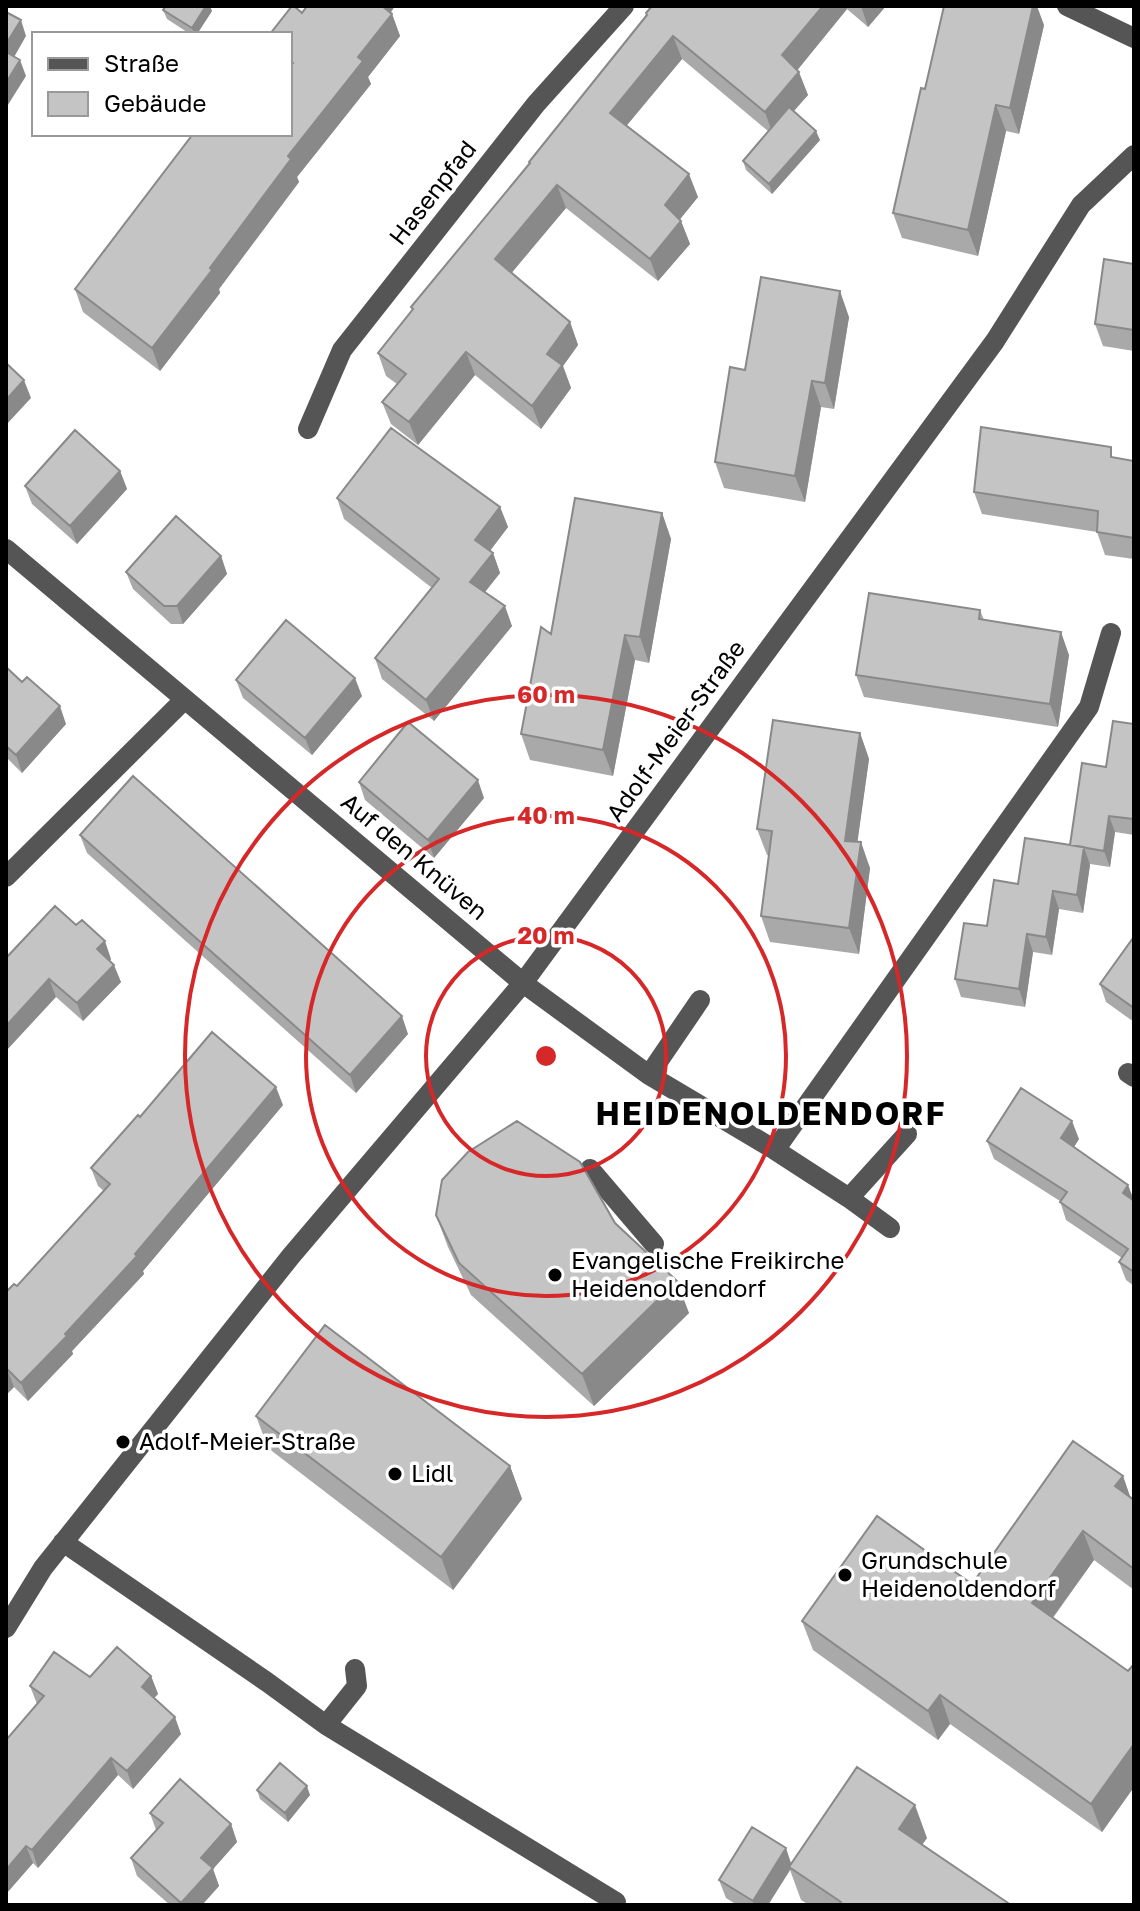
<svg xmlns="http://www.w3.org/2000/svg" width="1140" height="1911" font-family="'Golos Text',sans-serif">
<rect width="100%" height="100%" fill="#fff"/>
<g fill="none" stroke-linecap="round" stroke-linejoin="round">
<path stroke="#555" stroke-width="20" d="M1067,6l67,32
M308,429l34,-79 194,-246 88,-98
M6,549l517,434 126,92 126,75 74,48 41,30
M6,877l179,-178
M1128,1073l6,4
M649,1075l51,-75
M775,1150l314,-443 22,-74
M590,1169l64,75
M849,1198l58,-64
M63,1542l204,140 59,43 290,177
M6,1628l37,-60 248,-312 232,-273 472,-642 86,-136 53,-50
M326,1725l31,-39 -2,-17"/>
</g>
<path fill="#a9a9a9" d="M307,6h88l-4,6 1,2 8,22 -32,41 3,7 -74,93 2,5 -80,107 1,4 -60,78 -77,-59 -8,-23 215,-155v-100z
M652,6h234l-18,21 -21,-18 -50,61 11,25 -15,16 27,29 -48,54 -26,-24 -3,-9 25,-30 -86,-72 -56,67 72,71 -18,22 10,25 -32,37 -92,-73 -55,65 59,49 8,23 -15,21 8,22 -30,41 -66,-54 -57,70 -27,-21 -9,-22 15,-18 -11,-8 -8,-23 34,-43 -1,-3 118,-143v-2l118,-147 -1,-2z
M163,10l49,1 -15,23h-7l-23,-15z
M1044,25l-25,109 -13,-3 -28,125 -76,-18 -9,-25 32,-124z
M1134,264v87l-31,-5 -8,-22z
M849,317l-15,92 -13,-2 -16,95 -81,-14 -9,-26 30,-92z
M1115,458l19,3v98l-29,-4 -8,-23 -115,-18 -8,-22z
M120,471l7,18 -50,55 -45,-40 -7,-18z
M337,498l163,9 8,20 -18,24 3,2 7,20 -15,19 27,34 -78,95 -52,-42 -7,-21 57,-70 -88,-69z
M662,513l9,26 -22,124 -14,-3 -22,116 -83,-16 -9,-26 30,-100z
M221,556l6,18 -44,50h-12l-38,-35 -7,-17z
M980,610l4,10 85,35 -11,72 -194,-30 -8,-22z
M6,667l60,57 -44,49 -16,-16z
M236,680l126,16 -50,59 -69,-57z
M1134,724v111l-19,-3 -5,35 -20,-3 -7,49 -24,-4 -7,46 -19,-3 -8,55 -64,-10 -6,-18 32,-53 31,-42 52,-39z
M860,733l9,26 -12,83 13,26 -11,86 -89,-12 -9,-26 8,-61h-2l-10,-26z
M359,782l125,16 -50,60 -69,-58z
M80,835l328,199 -52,59 -269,-240z
M1134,939v83l-28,-20 -6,-18z
M6,958l105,1 -1,2 11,21 -38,39 -27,-24z
M283,1105l-140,166 1,3 -72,77 1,3 -45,47 -14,-14 -8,8v-103l11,-6 87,-95 -6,-5 -7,-18 49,-51z
M1079,1139l-5,8 60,53v86l-8,-6 -7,-18 3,-4 -56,-38 -6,-19 -66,-42 -7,-18z
M436,1215l179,8 74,90 -95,93 -123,-111 -23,-48z
M256,1416l254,50 12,33 -69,91 -185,-142z
M1123,1476l7,21 4,3v90l-40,-30 -41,58 75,53 6,-7v123l-32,45 -152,-108 -12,16 -125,-90 -11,-29 170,-37z
M151,1676l7,18 -4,4 27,36 -48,55 -15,-14 -80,93 -5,-5 -27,31v-154l31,-36 -7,-18 60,-9z
M257,1790l53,5 -22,27 -28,-23z
M150,1813l81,11 6,18 -24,27 6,17 -17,19h-32l-33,-29 -6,-18 25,-28z
M927,1838l-5,6 89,61h-202l-8,-5 -11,-30 -22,35h-31l-11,-7 -7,-18 72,-16z"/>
<path fill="#898989" d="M206,6h4l2,5 -15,23h-3l-2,-6z
M377,6h18l-12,17z
M823,6h23l1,3 -56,69 -9,-23z
M861,6h25l-18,21z
M1033,6h4l7,19 -25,109 -9,-26z
M392,14l8,22 -32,41 3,7 -74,93 2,5 -80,107 1,4 -60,78 -8,-23 206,-291z
M21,20l5,16 -17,30 -3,-7v-15z
M673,36l9,23 -64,77 -8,-23z
M20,60l6,16 -20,32v-25z
M799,72l9,23 -35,40 -8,-23z
M996,105l10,26 -28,125 -10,-26z
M816,131l4,9 -48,54 -3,-10z
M689,174l9,23 -25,31 -8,-23z
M557,185l9,23 -62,74 -9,-23z
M681,221l9,23 -32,37 -8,-22z
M840,291l9,26 -15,92 -9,-26z
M570,322l8,23 -15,21 8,22 -30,41 -9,-23 15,-52z
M466,352l9,23 -57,70 -9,-23z
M24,380l7,18 -25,27v-25z
M812,381l9,26 -16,95 -10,-26z
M120,471l7,18 -50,55 -7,-18z
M500,507l8,20 -26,34 -7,-21z
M662,513l9,26 -22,124 -9,-26z
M493,553l7,20 -23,29 -7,-20z
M221,556l6,18 -44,50 -6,-18z
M505,606l7,20 -78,95 -8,-21z
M1061,632l8,23 -11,72 -8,-23z
M625,635l10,25 -22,116 -10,-26z
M355,678l7,18 -50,59 -7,-17z
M60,706l6,18 -44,49 -6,-18z
M860,733l9,26 -15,108 -9,-26z
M478,780l6,18 -50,60 -6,-18z
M1109,816l6,16 -5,35 -6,-16z
M861,842l9,26 -11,86 -10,-26z
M1084,847l6,18 -7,48 -6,-18z
M1053,891l6,18 -7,46 -6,-18z
M1027,934l6,18 -8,55 -6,-18z
M105,941l6,18 -7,8 -7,-18z
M114,965l7,17 -38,39 -6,-18z
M49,979l7,18 -50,54v-25z
M402,1016l6,18 -52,59 -6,-18z
M276,1087l7,18 -140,166 1,3 -72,77 1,3 -45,47 -7,-18 114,-129z
M1072,1121l7,18 -11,17 -7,-18z
M1128,1185l6,15 -11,-7z
M677,1281l12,32 -95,93 -12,-32z
M7,1369l7,18 -8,8v-25z
M510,1466l12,33 -69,91 -12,-33z
M1123,1476l10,29 -18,-19z
M1083,1531l11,29 -52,72 -10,-29z
M151,1676l7,18 -10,10 -6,-17z
M940,1695l10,29 -12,16 -10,-29z
M175,1717l6,17 -48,55 -6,-18z
M1134,1744v43l-32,45 -11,-28z
M111,1758l7,17 -80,93 -6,-18z
M307,1786l3,9 -22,27 -3,-9z
M915,1805l12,33 -16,23 -12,-32z
M231,1824l6,18 -24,27 6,17 -17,19h-21v-2l20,-45z
M26,1846l7,17 -27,31v-24z
M786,1848l6,18 -3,1 1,3 -22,35h-14l-1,-4z"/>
<path fill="#c4c4c4" stroke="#898989" stroke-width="2" d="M166,6h40l-14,22 -29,-18z
M292,6h2l8,7 5,-7h75l10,8 -34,43 5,4 -75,95 3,3 -81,109 2,2 -60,78 -77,-59 118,-155h97v-68l3,-3 -3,-3v-26h-20z
M652,6h171l-41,49 17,17 -34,40 -92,-76 -63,77 79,61 -24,31 16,16 -31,38 -93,-74 -62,74 75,63 -23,32 15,11 -30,41 -66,-54 -57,70 -27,-20 24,-28 -28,-21 35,-44 -2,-2 119,-144 -1,-1 118,-147 -1,-2z
M944,6h89l-23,102 -14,-3 -28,125 -75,-17 28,-125 4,1z
M6,12l15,8 -15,24z
M6,52l14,8 -14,23z
M789,107l27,24 -47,53 -26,-23z
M1104,259l30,5v66l-39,-6z
M761,277l79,14 -15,92 -13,-2 -17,95 -80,-14 15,-95 15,3z
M6,363l18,17 -18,20z
M981,427l130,20v10l23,4v77l-37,-6 1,-21 -124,-19z
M391,428l109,79 -25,33 18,13 -23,29 35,24 -79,94 -51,-42 64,-79 -102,-81z
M75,430l45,41 -50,55 -45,-40z
M575,498l87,15 -22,124 -15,-2 -22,115 -82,-16 20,-107 10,7z
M176,516l45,40 -44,50h-13l-38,-34z
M869,593l111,17 -1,9 82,13 -11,72 -194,-29z
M286,620l69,58 -50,60 -69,-58z
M6,667l16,15 5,-5 33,29 -44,49 -10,-9z
M773,720l87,13 -15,108 16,1 -12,86 -88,-12 11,-85 -15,-2z
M1113,721l21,3v95l-25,-3 -5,35 -34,-6 12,-82 24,4z
M408,722l70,58 -50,60 -69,-58z
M133,776l269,240 -52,59 -270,-240z
M1025,838l59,9 -7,48 -24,-4 -7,46 -19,-3 -8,55 -64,-10 9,-56 23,3 7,-46 24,4z
M55,906l21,19 6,-5 23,21 -8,8 17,16 -37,38 -28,-24 -43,47v-68z
M1133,938l1,1v69l-34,-24z
M212,1032l64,55 -141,167 2,2 -72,78 2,2 -46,47 -14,-14 -1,1v-78l8,-8 3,2 93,-102 -19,-16 47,-53 2,2z
M1021,1088l51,33 -11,17 67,47 -5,8 11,8v71l-15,-10 9,-13 -68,-47 7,-10 -80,-51z
M517,1121l63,41 35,61 62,58 -95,93 -123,-111 -23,-48 6,-35 26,-28z
M325,1325l185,141 -69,91 -185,-141z
M1073,1441l50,35 -8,10 19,14v69l-51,-38 -51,72 96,68 6,-7v80l-43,60 -151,-109 -12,16 -126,-90 75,-105 95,68z
M117,1647l34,29 -9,11 33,30 -48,54 -16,-13 -79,92 -6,-4 -20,24v-130l38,-44 -14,-10 24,-34 36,25z
M280,1763l27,23 -22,27 -28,-23z
M857,1767l58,38 -16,24 112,76h-172l2,-3 -52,-35z
M180,1779l51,45 -30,34 12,10 -32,35 -50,-45 32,-35 -13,-10z
M752,1827l34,21 -33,53 -34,-21z"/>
<g fill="none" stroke="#d62828" stroke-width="4">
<circle cx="546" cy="1056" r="120"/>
<circle cx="546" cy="1056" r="240"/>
<circle cx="546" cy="1056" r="361"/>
</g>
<g fill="#000" stroke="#fff" stroke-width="3">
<circle cx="555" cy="1275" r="8"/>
<circle cx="123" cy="1442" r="8"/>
<circle cx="395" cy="1474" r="8"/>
<circle cx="845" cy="1575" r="8"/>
</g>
<g text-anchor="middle" stroke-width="7" stroke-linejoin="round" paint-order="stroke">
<g font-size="24" fill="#000" stroke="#fff">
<text transform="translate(433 193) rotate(-52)" y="8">Hasenpfad</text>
<text transform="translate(676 731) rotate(-54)" y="8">Adolf-Meier-Straße</text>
<text transform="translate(414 857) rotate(40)" y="8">Auf den Knüven</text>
</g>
<g font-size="24" fill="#000" stroke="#fff" text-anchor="start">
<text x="571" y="1269">Evangelische Freikirche<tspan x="571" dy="28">Heidenoldendorf</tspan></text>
<text x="139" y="1450">Adolf-Meier-Straße</text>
<text x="411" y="1482">Lidl</text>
<text x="861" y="1569">Grundschule<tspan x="861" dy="28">Heidenoldendorf</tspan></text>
</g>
<g font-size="32" font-weight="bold" letter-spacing="2" fill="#000" stroke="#fff">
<text x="771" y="1125">HEIDENOLDENDORF</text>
</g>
</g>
<circle cx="546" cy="1056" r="12" fill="#d62828" stroke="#fff" stroke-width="4"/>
<g font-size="24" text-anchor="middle" font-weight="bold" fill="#d62828" stroke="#fff" stroke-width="7" stroke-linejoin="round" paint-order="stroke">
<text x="546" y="703">60 m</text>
<text x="546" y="824">40 m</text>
<text x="546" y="944">20 m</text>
</g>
<rect width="1140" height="1911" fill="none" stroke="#000000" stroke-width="16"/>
<rect x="32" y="32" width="260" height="104" fill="#ffffff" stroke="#999999" stroke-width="2"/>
<rect x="48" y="58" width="40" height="12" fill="#555555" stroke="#999999" stroke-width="2"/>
<text x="104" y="72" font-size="24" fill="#000000">Straße</text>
<rect x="48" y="92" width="40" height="24" fill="#c4c4c4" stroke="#999999" stroke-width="2"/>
<text x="104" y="112" font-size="24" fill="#000000">Gebäude</text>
</svg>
